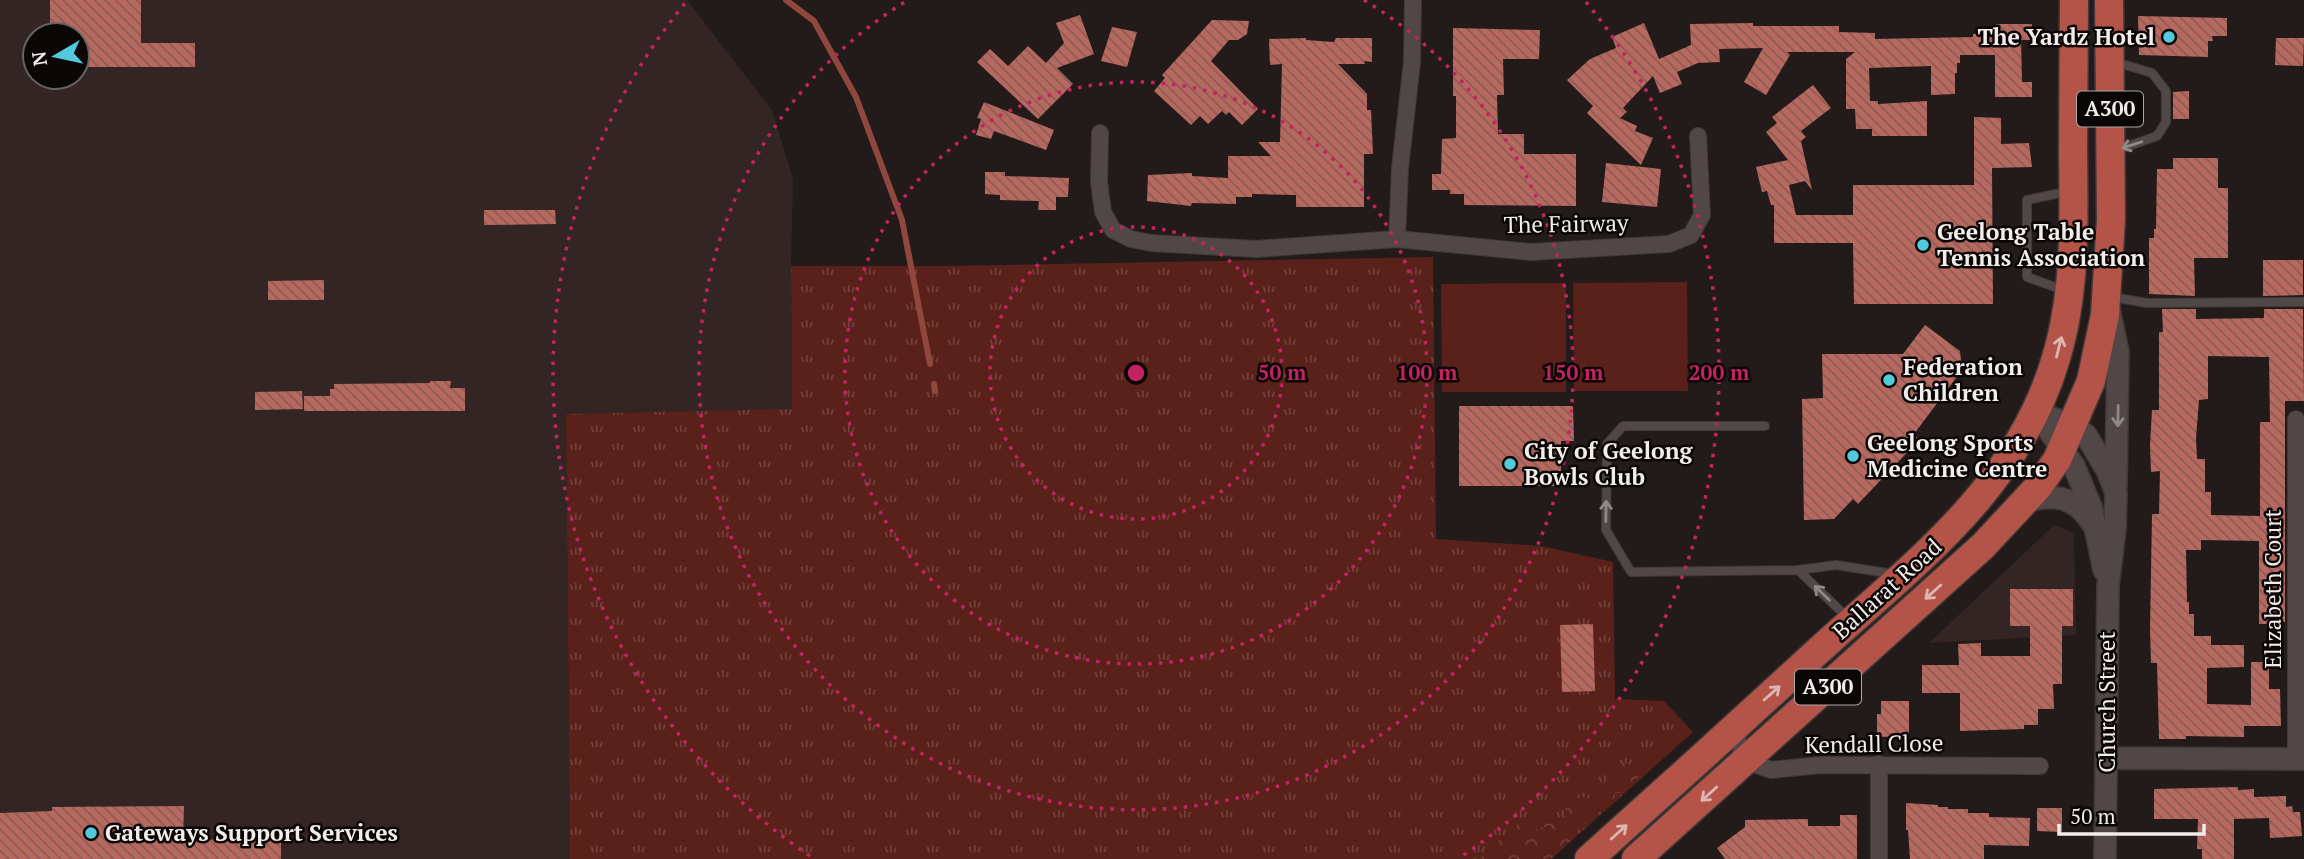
<svg xmlns="http://www.w3.org/2000/svg" width="2304" height="859" font-family="'PT Serif',serif">
<defs>
<pattern id="grass-tufts" width="24" height="20" patternUnits="userSpaceOnUse" patternTransform="scale(1.75)"><rect width="24" height="20" fill="#5a201a"/><path d="M3 7l-1-3M5 7V3M7 7l1-3M15 17l-1-3M17 17v-4M19 17l1-3" fill="none" stroke="#72413b"/></pattern>
<pattern id="forest-crowns" width="20" height="18" patternUnits="userSpaceOnUse" patternTransform="scale(1.75)"><rect width="20" height="18" fill="#5a201a"/><path d="M2 6a3 3 0 1 1 6 0M12 15a3 3 0 1 1 6 0" fill="none" stroke="#72413b"/></pattern>
<pattern id="building-back-hatch" width="6" height="6" patternUnits="userSpaceOnUse" patternTransform="scale(1.75)"><rect width="6" height="6" fill="#b7695f"/><path d="M-1 5l2 2M0 0l6 6M5-1l2 2" fill="none" stroke="#8b5b55"/></pattern>
</defs>
<rect width="100%" height="100%" fill="#231b1a"/>
<path fill="#332523" fill-rule="evenodd" d="M0,0h687l85,110 21,69 -2,87 1,144 -226,4 4,445h-570zM35,35h42v42h-42z
M2054,525l20,8 2,102 -147,8z"/>
<path fill="url(#grass-tufts)" d="M1433,257l3,282 105,7 72,16 2,137 49,2 29,31 -142,127h-981l-4,-445 226,-5 -1,-143h158z"/>
<path fill="url(#forest-crowns)" d="M1622,763l7,1 10,8 -1,6 -10,5 -5,9 -9,2 2,5 -18,7 -12,12 -7,1 -4,10v8l-24,22h-82l22,-4 10,-19 16,-3v-8l10,-1 10,7 10,-3 -8,-5 3,-11 6,-3 19,15 -2,-16 13,-13c9,4 23,8 25,-5l8,-2 -3,-7v-13z"/>
<path fill="#5a201a" d="M1687,282l1,109h-114l-1,-108z
M1566,283v109h-124l-1,-108z"/>
<g fill="none" stroke-linecap="round" stroke-linejoin="round">
<path stroke="#90473e" stroke-width="6" d="M786,0l28,21 42,76 46,123 28,144
M934,384l1,7"/>
</g>
<path fill="url(#building-back-hatch)" fill-rule="evenodd" d="M50,0h91v43h54v24h-118v-32h-27z
M1080,15l14,39 -37,14 16,16 -35,35 -61,-57 13,-13 18,17 20,-20 18,17 18,-20 -8,-20z
M2138,16l89,2v18h-15l1,5h-5v16l-69,-2z
M1212,20l37,1 -2,13 -9,6h-9l-18,21 47,48 -16,16 -13,-13 -3,3 -4,-4 -14,13 -8,-8 -9,9 -37,-34 11,-13 -3,-3z
M1644,23l15,36 32,-14 -1,-21 63,-1v3h86v6l36,1v6l98,-2v-3l23,-1v-9h36v16h-11l1,42h10v15h-37v-42h-35v8h-3v10h-2v21l-24,1v-29l-62,2 1,33h8v3l49,-3v35h-55v-7h-16l-1,-20h-9v-50l9,-7h-68l3,3 -24,40 -22,-13 19,-34 -44,1 1,13 -22,1 -21,9 5,12 -22,9 -7,-17 -30,32 4,4 -7,6 17,8 -2,5 18,7 -12,27 -54,-52 6,-7 -26,-26 23,-21 26,-11 -4,-11z
M1112,27l25,5 -10,35 -26,-6z
M1453,28l87,2 -1,29h-36l1,36h-7l1,39h26v20h52v52l-112,-1v-11h-14v-4h-18v-16h9l1,-35 14,-1v-42h-3z
M1306,38v2l28,2 2,-4h36v24l-8,-1 1,3h-27l29,30v16h4l2,44h-9v53h-68v-12l-44,-1v3h-16v7l-44,-1 -1,3 -44,-5 1,-26 44,-2v3l36,2v-22h43l-13,-14h22l2,-78 -12,1 -1,-26z
M2276,38h28l-1,28 -28,-1z
M1813,85l18,23 -30,23 5,6 -5,4 11,49 -7,-9 -16,4 7,30h57v-30h121v-68l27,1v26l28,-1 3,24 -40,1 1,136h-139l-1,-61h-79v-38h-3l-4,-14 -5,1 -6,-25 32,-7 -22,-28 11,-9 -5,-6z
M2189,91v28h-16v-27z
M984,102l70,28 -8,20 -52,-19 -3,8 -15,-4 5,-16 -4,-1z
M2173,158h45v30h10v70h-34l1,38 -46,-2v-56h5v-9h2l1,-60h16z
M1606,163l55,6 -4,38 -55,-5z
M985,172h20v4l64,2 -1,19h-12v13h-18l1,-9 -39,-1v-5l-15,-1z
M484,210h71l1,14 -72,1z
M2263,260h40v35l-40,1z
M324,280v20h-56v-19z
M2162,309h34v10l68,-1v-9h39l1,92h-19v221h-4v2h-22v-83l-58,-1v10h-15l1,52h2v12h5v22h17v9h33v22l-37,1v36l44,1v-43h18v27h11l1,37h-37v11l-58,-1v3h-27l-2,-76h-6l-1,-33 2,-116h7l1,-43 -9,1 -1,-27 2,-35h7v-78h4zM2208,356l61,1 1,65h-10v94l-49,-1v-23h-6v-33h-8l-1,-21 3,-38 9,-1z
M1925,325l35,26 2,19 -48,64 5,6 -61,64 -5,-5 -19,20 -30,1 -2,-121 21,-1 -1,-44h81z
M430,381h21l-1,7h15v23h-161v-15h26v-7h4v-5l96,-1z
M302,391l1,18 -48,1v-18z
M1459,406h114l1,35h-13v45h-102z
M2010,589h63v37h-11v58h-9l1,25h-16v16h-14v4l-64,2v-38h-38v-28h37l-1,-21 23,-1v13h49v-30h-20z
M1593,624l2,67 -33,1 -2,-67z
M1881,701h28v35l-32,1v-23h4z
M2238,787v3l16,-1v8l32,-1v11l6,-1 1,6h7l2,24 -32,2 -1,-20 -35,1v40h-32v-10h-5l1,-30h-44v-30z
M1906,803l32,2v2h10v2h20v4h21v4l41,1 -1,28 -45,-1v14h-74l-2,-29h-2z
M184,806l-1,34 98,-1v20h-281v-46l52,-2v-4z
M2037,808h25v24l-25,-1z
M1840,815h17v44h-132l-8,-11 28,-21v-7l63,-1v7h32z"/>
<g fill="none" stroke-linecap="round" stroke-linejoin="round">
<g stroke="#3f3938" stroke-width="10">
<path id="service" d="M2116,62l36,11 14,18v31l-9,14 -40,14
M2066,291l-39,-14v-77l43,-9
M2112,297l35,6 157,-1
M1765,426h-142l-16,18 -1,86 25,42 167,-2 38,-5 58,9
M1798,570l51,49"/>
</g>
<g stroke="#3f3938" stroke-width="18">
<path id="minor" d="M1100,133l-1,49 4,30 10,18 18,9 20,4 105,6 141,-10 134,13 138,-8 22,-9 11,-20 -4,-79
M1397,239l3,-71 12,-106 1,-62
M1733,729l13,32 25,9 50,-5 219,1
M2296,759v-340
M1879,859v-95"/>
</g>
<g stroke="#3f3938" stroke-width="24">
<path id="tertiary" d="M2109,309l9,43 -2,133
M2036,412l38,14 12,9 21,35 9,23 -1,36 -7,57 -3,273
M2036,412l38,54 17,41 13,63
M2024,502c29,-9 51,-6 68,21
M2106,758l198,1"/>
</g>
<g stroke="#3f3938" stroke-width="31">
<path id="trunk" d="M1589,859c76,-68 152,-137 227,-206 95,-87 202,-164 240,-295 20,-66 18,-137 17,-205 0,-51 1,-102 1,-153
M1636,859l347,-313 55,-59 19,-27 34,-79 14,-66 6,-96 -2,-219"/>
</g>
<use href="#service" stroke="#504746" stroke-width="8"/>
<use href="#minor" stroke="#504746" stroke-width="16"/>
<use href="#tertiary" stroke="#504746" stroke-width="21"/>
<use href="#trunk" stroke="#b45348" stroke-width="28"/>
</g>
<defs><path id="oneway-shaft" d="M-6 0H5M1.5-3L5.5 0L1.5 3" fill="none" stroke-width="1.6" stroke-linecap="round" stroke-linejoin="round" transform="scale(1.75)"/></defs>
<g stroke="#918988">
<use href="#oneway-shaft" transform="translate(2132 145) rotate(162)"/>
<use href="#oneway-shaft" transform="translate(2118 416) rotate(91)"/>
<use href="#oneway-shaft" transform="translate(1606 511) rotate(-89)"/>
<use href="#oneway-shaft" transform="translate(1822 593) rotate(-136)"/>
</g>
<g stroke="#dcb6b2">
<use href="#oneway-shaft" transform="translate(2059 347) rotate(-76)"/>
<use href="#oneway-shaft" transform="translate(1933 592) rotate(138)"/>
<use href="#oneway-shaft" transform="translate(1772 693) rotate(-42)"/>
<use href="#oneway-shaft" transform="translate(1709 794) rotate(138)"/>
<use href="#oneway-shaft" transform="translate(1619 832) rotate(-42)"/>
</g>
<g fill="none" stroke="#c42362" stroke-width="3.5" stroke-dasharray="3.5 7">
<circle cx="1136" cy="373" r="146"/>
<circle cx="1136" cy="373" r="291"/>
<path d="M1364 0A437 437 0 1 1 908 0"/>
<path d="M810 856A583 583 0 0 1 686 2M1586 2A583 583 0 0 1 1462 856"/>
</g>
<g fill="#53cadc" stroke="#0a0706" stroke-width="2.5">
<circle cx="2169" cy="37" r="7"/>
<circle cx="1923" cy="245" r="7"/>
<circle cx="1889" cy="380" r="7"/>
<circle cx="1853" cy="456" r="7"/>
<circle cx="1510" cy="464" r="7"/>
<circle cx="91" cy="833" r="7"/>
</g>
<g text-anchor="middle" stroke-width="5" stroke-linejoin="round" paint-order="stroke">
<g fill="#0a0706" stroke="#aca7a6" stroke-width="2">
<rect x="2077" y="91.5" width="66" height="35" rx="5"/>
<rect x="1795" y="669.5" width="66" height="35" rx="5"/>
</g>
<g font-size="21" font-weight="bold" fill="#f2eceb">
<text x="2110" y="116">A300</text>
<text x="1828" y="694">A300</text>
</g>
<g font-size="23" font-weight="bold" fill="#f2eceb" stroke="#0a0706" text-anchor="start">
<text x="2155" y="45" text-anchor="end">The Yardz Hotel</text>
<text x="1937" y="240">Geelong Table<tspan x="1937" dy="26">Tennis Association</tspan></text>
<text x="1903" y="375">Federation<tspan x="1903" dy="26">Children</tspan></text>
<text x="1867" y="451">Geelong Sports<tspan x="1867" dy="26">Medicine Centre</tspan></text>
<text x="1524" y="459">City of Geelong<tspan x="1524" dy="26">Bowls Club</tspan></text>
<text x="105" y="841">Gateways Support Services</text>
</g>
<g font-size="23" fill="#f2eceb" stroke="#0a0706">
<text transform="translate(1566 224) rotate(-1)" y="8">The Fairway</text>
<text transform="translate(1887 589) rotate(-42)" y="8">Ballarat Road</text>
<text transform="translate(2273 589) rotate(-90)" y="8">Elizabeth Court</text>
<text transform="translate(2107 702) rotate(-90)" y="8">Church Street</text>
<text transform="translate(1874 744) rotate(-1)" y="8">Kendall Close</text>
</g>
</g>
<circle cx="1136" cy="373" r="10" fill="#c42362" stroke="#0a0706" stroke-width="3.5"/>
<g font-size="21" text-anchor="middle" font-weight="bold" fill="#c42362" stroke="#0a0706" stroke-width="5" stroke-linejoin="round" paint-order="stroke">
<text x="1282" y="380">50 m</text>
<text x="1427" y="380">100 m</text>
<text x="1573" y="380">150 m</text>
<text x="1719" y="380">200 m</text>
</g>
<g transform="translate(56 56) rotate(261)"><circle r="33" fill="#0a0706" stroke="#676362" stroke-width="2"/>
<path d="M0-5L12 26L0 18L-12 26Z" fill="#53cadc"/>
<text y="-10" font-size="19" font-weight="bold" text-anchor="middle" fill="#f2eceb">N</text>
</g>
<path d="M2059 824v10h145v-10" fill="none" stroke="#f2eceb" stroke-width="3.5"/>
<text x="2070" y="824" font-size="21" fill="#f2eceb" stroke="#0a0706" stroke-width="5" paint-order="stroke">50 m</text>
</svg>
